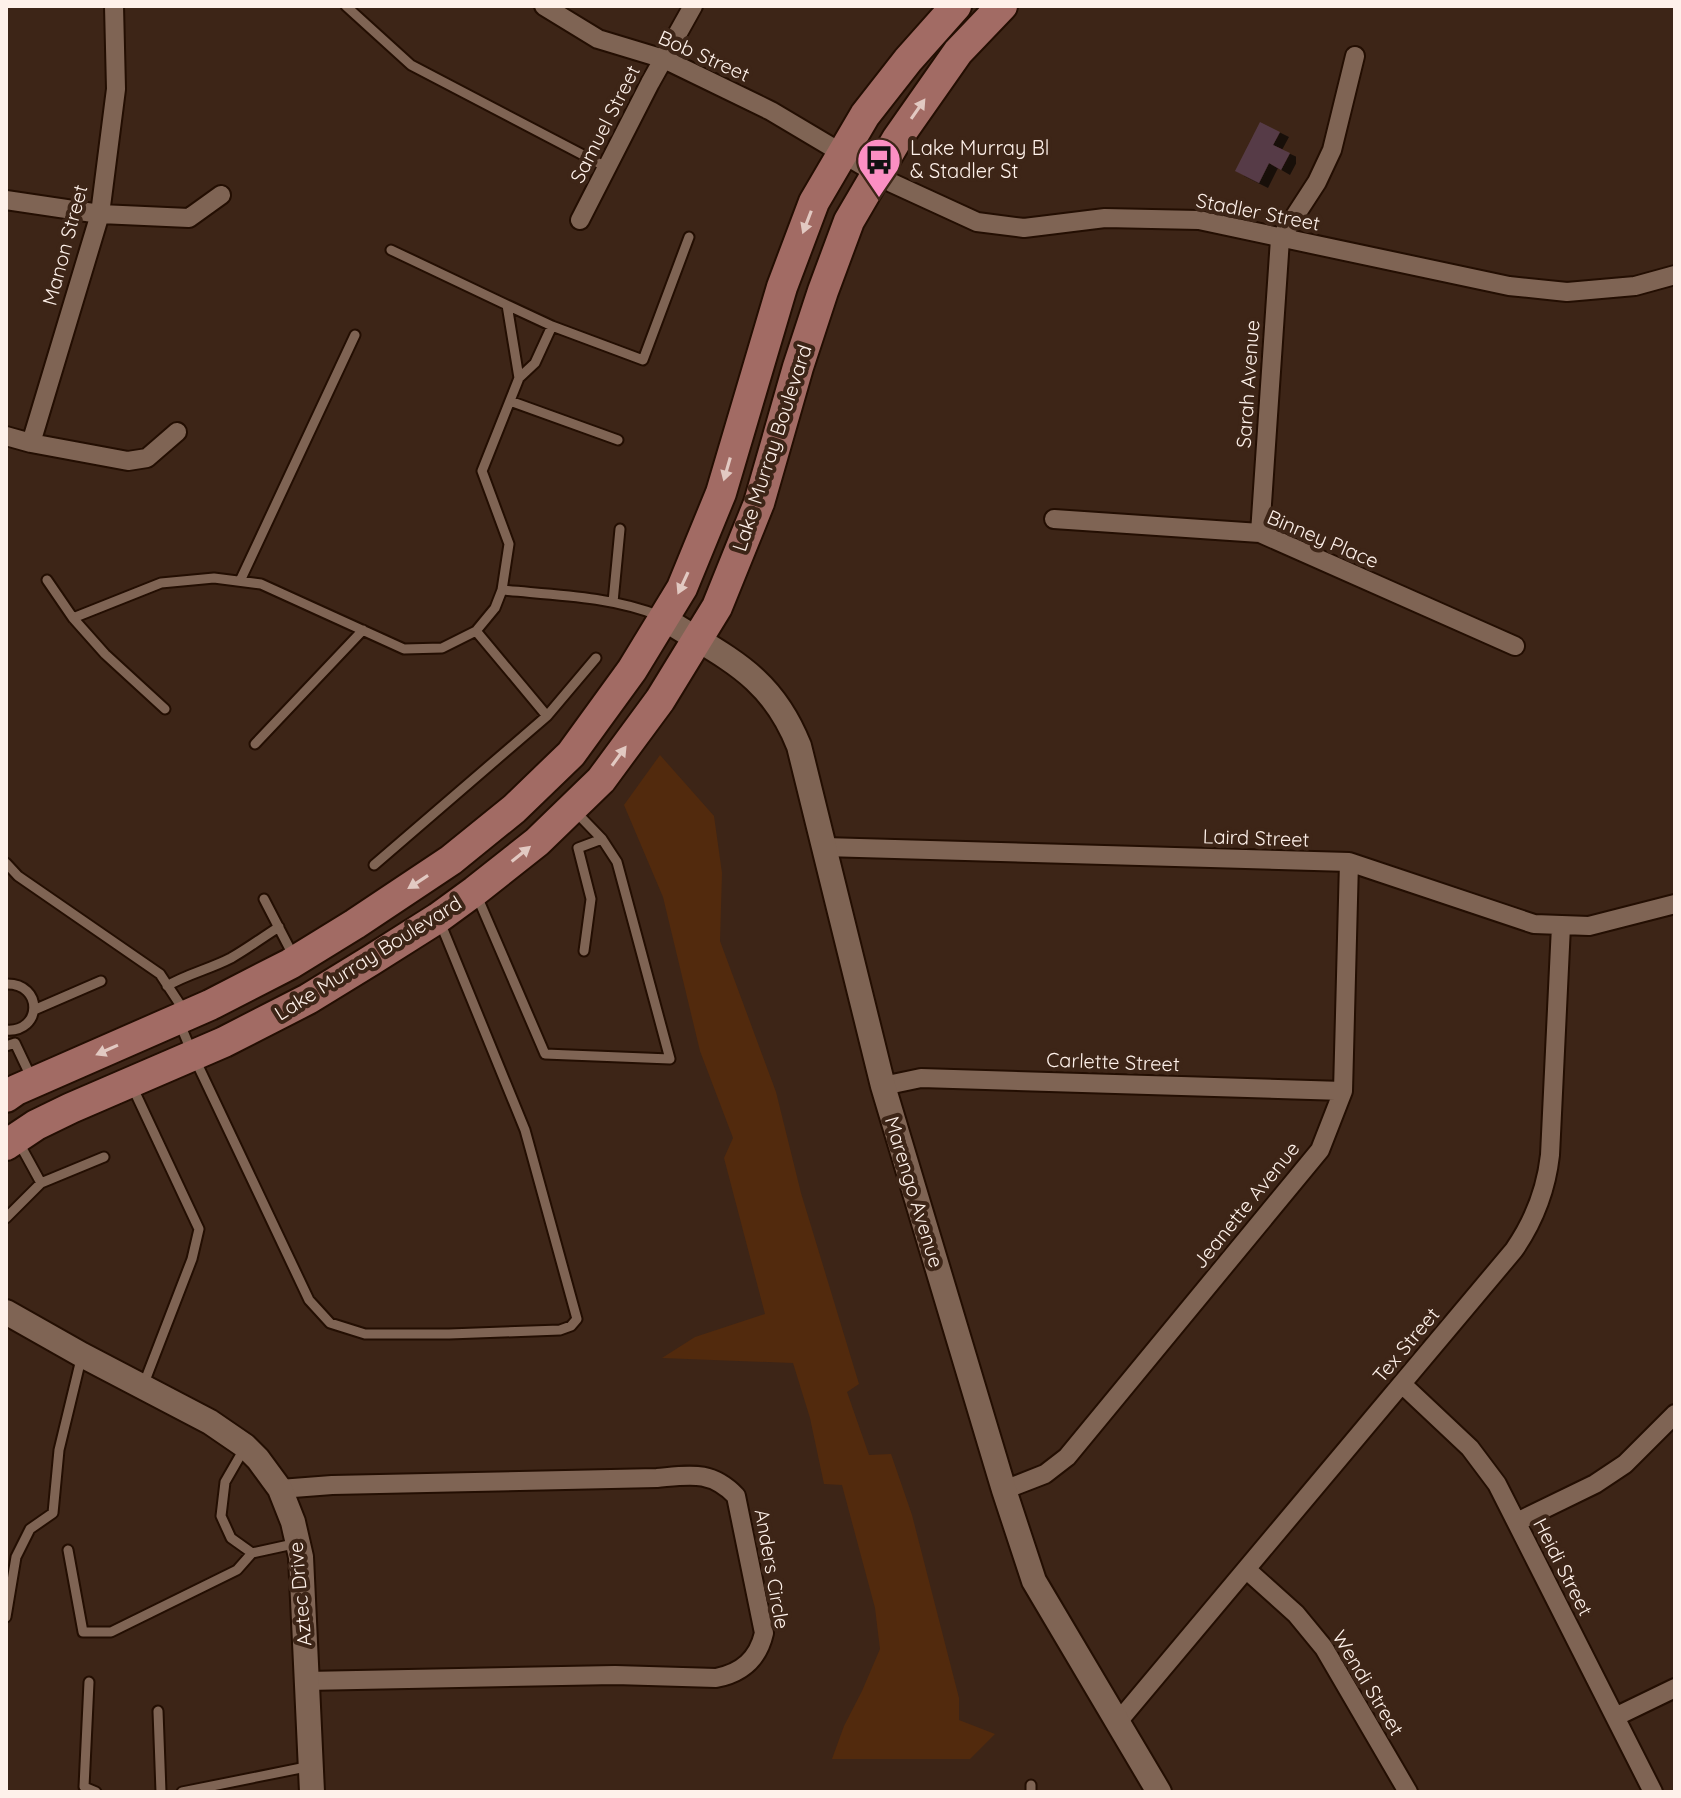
<svg xmlns="http://www.w3.org/2000/svg" width="1681" height="1798" font-family="Quicksand,sans-serif">
<defs>
<filter id="shadow"><feDropShadow dx="9" dy="5" stdDeviation="0" flood-color="#0009"/></filter>
</defs>
<rect width="100%" height="100%" fill="#3d2517"/>
<path fill="#522a0d" d="M660,755l54,61 8,57 -2,68 56,151 25,101 58,191 -12,8 22,63 22,-1 21,61 47,183v22l36,14 -25,25h-138l12,-33 18,-35 18,-42 -5,-41 -33,-123 -18,-1 -14,-66 -17,-55 -131,-5 33,-21 70,-23 -41,-156 9,-20 -33,-87 -37,-154 -39,-92z"/>
<path fill="#573b46" filter="url(#shadow)" d="M1260,122l20,10 -7,13 17,8 -9,17 -12,-7 -10,20 -24,-12z"/>
<g fill="none" stroke-linecap="round" stroke-linejoin="round">
<g stroke="#230e02" stroke-width="13">
<path id="service" d="M346,6l65,59 197,103
M391,250l116,55 12,73 -37,93 27,73 -7,46
M507,305l45,21 -17,37 -16,15
M552,326l91,34 46,-123
M510,401l108,39
M47,580l26,38 32,36 60,55
M240,581l115,-246
M613,602l7,-73
M73,618l88,-35 53,-5 47,6 143,65 38,-1 34,-17 19,-23 7,-18c53,5 108,6 158,26
M476,631l71,85
M255,744l108,-114
M6,863l12,13 142,98 25,38
M374,865l173,-149 49,-58
M477,896l68,158 125,5 -53,-197 -15,-23 -28,-29
M264,899l30,58
M584,951l7,-52 -13,-51 24,-9
M6,984c38,-1 36,49 0,46
M167,986c20,-12 43,-17 64,-28 16,-9 32,-21 48,-31
M34,1010l67,-29
M180,1024l13,31 116,245 21,23 35,11h84l111,-4 11,-4 6,-7 -52,-189 -85,-208
M6,1046l9,-3 17,36
M132,1086l67,143 -7,30 -49,127
M18,1141l23,42
M6,1218l35,-35 63,-26
M244,1449l-19,33 -4,34 10,22 21,15
M68,1550l15,82h28l126,-62 15,-17 46,-10
M6,1617l10,-60 14,-28 23,-16 6,-63 23,-95
M89,1682l-5,105 12,5
M158,1711l3,81
M182,1792l129,-26
M1031,1792v-7"/>
</g>
<g stroke="#230e02" stroke-width="22">
<path id="minor" d="M544,6l54,33 66,20 107,52 121,72 85,39 47,6 81,-10 94,2 310,66 58,6 68,-6 40,-11
M6,200l94,14 89,4 32,-23
M580,220l70,-137 43,-77
M6,436l25,7 97,18 19,-3 30,-26
M31,443l69,-229 16,-125 -2,-83
M1054,519l206,14 255,113
M1260,533l20,-294 37,-57 15,-32 23,-94
M824,847l525,15 185,62 55,2 86,-22
M883,1086l38,-8 422,13
M1402,1384l68,64 27,36 156,308
M280,1489l52,-4 325,-7c33,-3 54,-8 79,18l28,137c-6,26 -22,40 -48,45l-101,-3 -309,6
M1004,1490l41,-16 22,-17 253,-307 23,-59 6,-229
M1517,1522l78,-38 30,-20 50,-50
M1247,1570l49,44 28,34 84,144
M1615,1717l60,-29
M1117,1723l397,-473c20,-29 32,-59 36,-95l11,-229"/>
</g>
<g stroke="#230e02" stroke-width="28">
<path id="tertiary" d="M663,618c62,40 107,55 136,128l84,340 121,404 30,91 125,211
M6,1312l76,43 128,67 35,24 13,13 22,30 13,33 8,35 11,235"/>
</g>
<g stroke="#230e02" stroke-width="34">
<path id="primary" d="M6,1097l10,-7 194,-85 80,-41 65,-40 96,-64 63,-51 57,-55 61,-84 50,-82 39,-95 61,-206 32,-85 51,-87 43,-55 48,-54
M6,1145l30,-20 35,-17 153,-66 84,-43 62,-38 68,-43 37,-27 62,-49 64,-62 59,-80 57,-93 42,-104 39,-136 25,-76 26,-70 48,-82 61,-87 44,-46"/>
</g>
<use href="#service" stroke="#7f6454" stroke-width="9"/>
<use href="#minor" stroke="#7f6454" stroke-width="18"/>
<use href="#tertiary" stroke="#7f6454" stroke-width="24"/>
<use href="#primary" stroke="#a26b64" stroke-width="30"/>
</g>
<defs><path id="oneway-solid" d="M-6-.8H1V-3.2L6.5 0L1 3.2V.8H-6Z" transform="scale(2)"/></defs>
<g fill="#e2c9c2">
<use href="#oneway-solid" transform="translate(918 109) rotate(-55)"/>
<use href="#oneway-solid" transform="translate(807 222) rotate(111)"/>
<use href="#oneway-solid" transform="translate(727 469) rotate(106)"/>
<use href="#oneway-solid" transform="translate(683 583) rotate(115)"/>
<use href="#oneway-solid" transform="translate(619 756) rotate(-54)"/>
<use href="#oneway-solid" transform="translate(521 854) rotate(-39)"/>
<use href="#oneway-solid" transform="translate(418 882) rotate(147)"/>
<use href="#oneway-solid" transform="translate(107 1050) rotate(156)"/>
</g>
<defs>
<g id="bus-pin" transform="scale(2.3)"><path d="M0 17L-7.5 6A9.5 9.5 0 1 1 7.5 6Z" fill="#fb8fc3" stroke="#3d2517"/><path d="M-5-6H5V4H4V6H2V4H-2V6H-4V4H-5ZM-3.5-4V0h7V-4ZM-3.5 1.2v1.5H-2V1.2ZM2 1.2v1.5H3.5V1.2Z" fill="#111"/></g>
</defs>
<g fill-rule="evenodd">
<use href="#bus-pin" x="879" y="160"/>
</g>
<g text-anchor="middle" stroke-width="8" stroke-linejoin="round" paint-order="stroke">
<g font-size="20" fill="#fef1ea" stroke="#3d2517">
<text transform="translate(704 56) rotate(24)" y="7">Bob Street</text>
<text transform="translate(605 124) rotate(-63)" y="7">Samuel Street</text>
<text transform="translate(1258 212) rotate(11)" y="7">Stadler Street</text>
<text transform="translate(65 245) rotate(-75)" y="7">Manon Street</text>
<text transform="translate(1248 384) rotate(-86)" y="7">Sarah Avenue</text>
<text transform="translate(772 448) rotate(-72)" y="7">Lake Murray Boulevard</text>
<text transform="translate(1323 539) rotate(23)" y="7">Binney Place</text>
<text transform="translate(1256 838) rotate(2)" y="7">Laird Street</text>
<text transform="translate(368 958) rotate(-32)" y="7">Lake Murray Boulevard</text>
<text transform="translate(1113 1062) rotate(2)" y="7">Carlette Street</text>
<text transform="translate(914 1192) rotate(73)" y="7">Marengo Avenue</text>
<text transform="translate(1246 1205) rotate(-51)" y="7">Jeanette Avenue</text>
<text transform="translate(1406 1345) rotate(-50)" y="7">Tex Street</text>
<text transform="translate(1563 1567) rotate(63)" y="7">Heidi Street</text>
<text transform="translate(772 1569) rotate(80)" y="7">Anders Circle</text>
<text transform="translate(300 1594) rotate(-95)" y="7">Aztec Drive</text>
<text transform="translate(1368 1683) rotate(59)" y="7">Wendi Street</text>
</g>
<g font-size="20" fill="#fef1ea" stroke="#3d2517" text-anchor="start">
<text x="910" y="155">Lake Murray Bl<tspan x="910" dy="23">&amp; Stadler St</tspan></text>
</g>
</g>
<rect width="1681" height="1798" fill="none" stroke="#fef1ea" stroke-width="16"/>
</svg>
